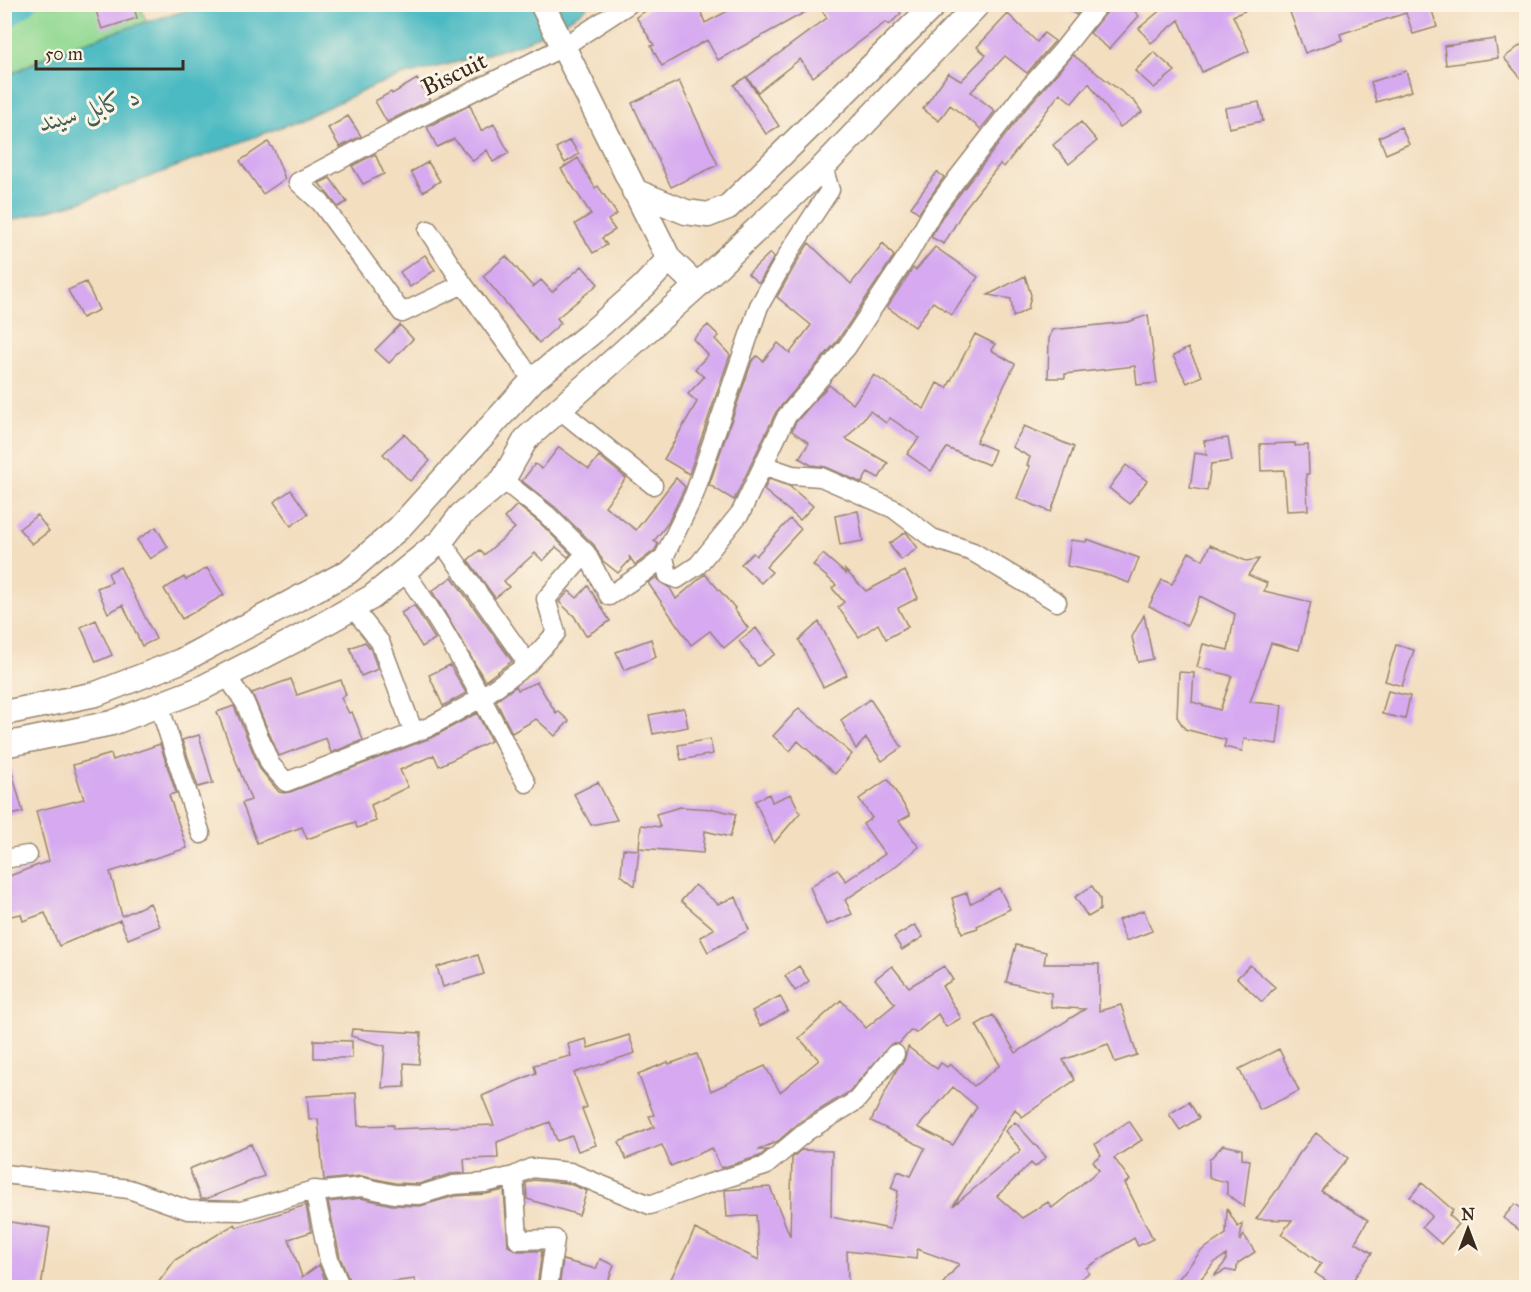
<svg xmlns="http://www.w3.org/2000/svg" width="1531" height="1292" font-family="'IM FELL Great Primer',Amiri,serif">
<rect width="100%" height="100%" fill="#fcf5e5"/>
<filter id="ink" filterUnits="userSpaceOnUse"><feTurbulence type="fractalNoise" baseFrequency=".0167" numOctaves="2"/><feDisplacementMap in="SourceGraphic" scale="12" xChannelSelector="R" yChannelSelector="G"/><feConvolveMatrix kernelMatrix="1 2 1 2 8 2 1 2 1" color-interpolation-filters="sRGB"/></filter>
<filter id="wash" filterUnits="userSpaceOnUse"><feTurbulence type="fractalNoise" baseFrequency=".008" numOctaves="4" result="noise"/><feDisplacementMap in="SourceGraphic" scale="24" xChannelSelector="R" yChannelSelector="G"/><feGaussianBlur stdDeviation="1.35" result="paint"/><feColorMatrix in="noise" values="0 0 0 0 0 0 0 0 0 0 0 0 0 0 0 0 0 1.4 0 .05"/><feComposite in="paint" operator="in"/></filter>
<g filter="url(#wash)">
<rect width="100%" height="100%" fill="#f3dec0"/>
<path fill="#92d993" stroke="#668258" stroke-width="1.5" d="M5,5h135l6,17 -96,32 -45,23z"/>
<path fill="#4cbac2" stroke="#447270" stroke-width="1.5" d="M206,5h383l-9,8 -54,29 -45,14 -76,19 -29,10 -74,34 -166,63 -57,20 -74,20v-145l55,-27 86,-28z"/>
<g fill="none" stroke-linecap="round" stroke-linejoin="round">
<path stroke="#4cbac2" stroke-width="21" d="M4,20l22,-16"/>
</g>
<g id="blocks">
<path fill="#d6a9f1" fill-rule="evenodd" d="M116,4h17l4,14 -35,11 -6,-18z
M656,4h42l7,19 36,-19h151l9,9 -12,12 -3,-3 -73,55 -13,-18 -42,33 -11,-15 80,-59 -9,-13 -100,55 -11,-20 -45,26 -11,-20 3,-1 -18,-28z
M1060,4h24l-8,11z
M1110,4h18l11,12 -30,33 -19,-16 18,-22z
M1168,4h92l-27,12 16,35 -47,21 -23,-52 -28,23 -12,-15z
M1287,4h143l7,23 -24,7 -7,-21 -66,21 2,6 -37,13z
M1008,14l29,28 7,-9 11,8 -28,32 -22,-17 -34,36 24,19 -14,18 -31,-24 -11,16 -16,-12 25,-36 13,8 25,-26 -9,-8z
M1495,39l3,19 -52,7 -2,-19z
M1527,40v45l-23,-27z
M1154,52l21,19 -21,17 -19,-17z
M1073,55l62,47 7,10 -22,15 -31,-44 -17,20 -12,-10 -56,74 -4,-3 -35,44 -21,36 -13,-7 11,-20 23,-30 64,-82z
M1406,71l6,20 -36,11 -5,-20z
M746,77l33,49 -13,8 -32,-49z
M417,79l13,21 -43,22 -12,-21 16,-9 1,2z
M679,81l39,84 -47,22 -39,-84z
M1259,102l4,19 -34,7 -4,-20z
M470,105l11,26 13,-7 15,29 -16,9 -6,-12 -14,11 -19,-22 -17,8 -10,-20z
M348,116l13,20 -21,11 -12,-19z
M1081,122l16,19 -28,23 -16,-19z
M1401,127l8,17 -23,10 -7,-17z
M570,140l9,14 -14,9 -9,-15z
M268,142l6,8 11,29 -22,15 -23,-33z
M375,154l9,20 -21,10 -11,-18z
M578,158l17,30 3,-2 19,28 -9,6 7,10 -13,8 5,7 -14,8 -18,-29 16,-10 -30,-45z
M428,162l12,19 -17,11 -12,-20z
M937,172l7,5 -25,36 -8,-6z
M330,178l17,24 -9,5 -19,-24z
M809,243l42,41 32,-41 11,13 -56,84 -62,72 -42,88 -25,-15 43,-124 5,-5 6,5 15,-18 12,10 21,-28 -34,-28 24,-42z
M935,247l43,30 -26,38 -19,-13 -18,25 -28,-20 26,-39 3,2z
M770,253l4,4 -15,26 -11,-9z
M425,255l10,15 -25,17 -10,-15z
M506,256l27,31 8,-7 11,12 30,-26 16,18 -41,34 4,5 -22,20 -56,-67z
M1025,276l6,19 -3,14 -15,8 -2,-18 -23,-4z
M86,282l13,28 -17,8 -14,-28z
M1148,315l9,68 -20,2 -2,-19 -70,8v4h-17l1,-39 3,-9 76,-8z
M400,325l13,14 -24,24 -14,-13z
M708,325l11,11 -4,3 15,16 -41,119 -25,-15 33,-57 -9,-8 16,-17 -9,-8 13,-14 -15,-16z
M975,334l20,10 -4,6 24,14 -39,78 19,8 -6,15 -42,-17 -16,23 -24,-17 12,-16 -29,-20 -4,5 -16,-12 -24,28 42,24 -9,15 -11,-6 -6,11 -36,-16 -15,-2 -12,-7 10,-15 -17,-12 3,-8 34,-38 24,19 21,-29 50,34 13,-26 10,5z
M1188,348l14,28 -15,7 -14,-27z
M1024,426l50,21 -23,65 -34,-14 13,-32 -3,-1 3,-8 -18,-10z
M404,434l26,27 -20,20 -27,-27z
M1228,438l4,23 -21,3 -4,27 -17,-3 5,-35 12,2 -3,-14z
M1295,443v3l13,-1 1,29h-3l2,36 -21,1 -3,-41 -23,1 -1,-27z
M559,447l30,22 10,-13 27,22 -21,28 31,24 40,-52 9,9 -17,36 -14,18 4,3 -3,6 -20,15 -6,-9 1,4 -12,13 -15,-12 -9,-16 -39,-38 -33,-26 13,-17 7,5z
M1126,465l21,16 -18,23 -20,-16z
M769,479l20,7 24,20 -13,14 -36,-30z
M291,490l17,24 -17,12 -17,-24z
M517,505l23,18 31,31 -3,3 -12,-10 -13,14 -8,-8 -31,28 5,6 -14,11 -27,-38 12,-10 4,5 31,-27 -11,-10z
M858,511l5,30 -23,4 -5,-29z
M37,515l12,16 -17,13 -13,-15z
M790,519l11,10 -35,38 6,5 -11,11 -20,-19 12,-11 3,3z
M156,527l12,20 -18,12 -13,-19z
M906,532l12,16 -17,12 -12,-16z
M1087,539l52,19 -10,25 -25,-9 -37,-8 4,-26 15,2z
M1210,545l36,16 13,-2 -11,16 19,8 -3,8 47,11 -12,48 -28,-7 -21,59 32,3 -5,39 -33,-5 -2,12 -18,-4 2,-7 -41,-11 -8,-12 2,-45 15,1 -2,29 28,8 12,-34 -35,-9 6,-23 25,6 7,-36 -35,-18 -13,30 -38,-20 13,-26 10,4 17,-32 14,8z
M823,554l23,20 -1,-4 21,21 39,-20 13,27 -20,10 10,19 -22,12 -8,-15 -19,13 -21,-30 6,-5 -12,-14 4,-3 -23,-20z
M120,567l36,72 -14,7 -19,-41 -15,8 -11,-25 15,-6 -4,-9z
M207,568l17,27 -42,24 -18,-30 20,-12 2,3z
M705,574l30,34 -1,1 14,19 -24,20 -14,-17 -19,14 -43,-62 9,-6 3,5 10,6 6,11z
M452,577l60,84 -27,20 -53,-90z
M588,586l22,35 -24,15 -12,-20 -15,-14 10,-11 8,7z
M414,605l21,34 -13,8 -21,-34z
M1144,615l9,44 -15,3 -6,-25z
M96,620l16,35 -16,7 -15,-35z
M819,622l28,53 -24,12 -24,-47z
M756,628l19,26 -17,12 -19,-25z
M651,639l5,18 -32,13 -8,-18z
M365,642l5,6 8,21 -17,7 -11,-28z
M1396,645l18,5 -12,36 -17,-5z
M450,665l16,28 -23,13 -14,-31z
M291,679l6,16 44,-15 5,15 -5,3 8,15 3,-1 11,28 -32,13 -5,-15 -47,18 -27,-63z
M537,682l19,31 2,-2 11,10 -14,15 -19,-17 -24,14 -16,-32 20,-15 2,4z
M1388,691l22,5 -5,23 -23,-5z
M870,699l32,48 -20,14 -16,-23 -10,11 -15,-29z
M234,706l26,63 19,23 5,1 6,-1 143,-55 44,-24 14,28 -52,25 -5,-11 -34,15 8,17 -37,18 5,16 -19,7 -2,-6 -48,17 -5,-12 -45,16 -15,-40 9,-3 -34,-88z
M684,708l4,19 -35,7 -4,-19z
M799,708l53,46 -17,20 -37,-33 -8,10 -17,-15z
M199,735l14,48 -15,4 -16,-47z
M710,739l3,15 -32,6 -3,-15z
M160,744l16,49 -7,2 18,53 -77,24 12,44 28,-13 10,23 -32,13 -8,-19 -61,26 -14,-33 -22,8 -2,-7 -17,3v-39l45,-17 -13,-50 48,-12 -11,-34 38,-11 2,6z
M9,762l14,50 -19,5v-54z
M888,779l22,36 -11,6 20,26 -27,22 -47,31 7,14 -26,11 -16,-38 27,-18 9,12 39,-27 -22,-30 9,-6 -13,-19z
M598,782l19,38 -26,5 -17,-31z
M769,794l3,8 19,-8 9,19 -26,30 -19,-42z
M680,807l34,2 22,5 -6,23 -25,-6 -2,22 -64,-5 2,-23 19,2 -4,-13z
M623,849l16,1 -4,36 -14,-11z
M695,885l23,19 18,-7 13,33 -41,22 -8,-15 14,-8 -33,-28z
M1092,886l8,12v12l-12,7 -13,-20z
M999,888l11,21 -33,17 1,2 -16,5 -10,-35 15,-5 3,11z
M1144,910l8,21 -26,10 -8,-21z
M915,925l8,12 -21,13 -8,-13z
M1016,945l30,7 -2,12h55v47l22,-6 16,50 -22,7 -7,-18 -45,16 12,20 -53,37 -7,-8 -62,97 68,-56 -16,-19 10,-9 31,35 -11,10 -4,-4 -34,33 25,22 26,-16 4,6 47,-38 -6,-9 8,-6 -6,-11 34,-23 13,19 -28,18 16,22 -5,3 28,56 -15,7 -4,-8 -48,30 3,5 -21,14h-128l19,-23 -42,-15 -1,10 -69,-8 1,33 -49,1v2h-132l28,-58 64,31 -3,-45 -29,2 -2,-27 45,-3 20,49 2,-78 9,-8 31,1 -1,66 59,12 8,-38 -7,-3 7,-17 13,5 14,-28 -54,-27 26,-52 7,-8 4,-14 29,22 4,-6 6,4 3,-3 24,22 26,-21 -24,-40 17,-10 23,38 69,-44 -34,-2v-14l-45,-11zM953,1087l24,20 -24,38 -35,-18z
M478,955l6,19 -41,13 -6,-20z
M1250,965l25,22 -13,15 -25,-24z
M799,966l10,15 -14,10 -10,-15z
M892,966l17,21 35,-21 9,14 -11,6 19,32 -15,9 -8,-13 -22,19 -5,-3 -12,14h-8l-42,48 -48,29 -23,20 -20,9h9l-7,6 -39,12 -9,-20 -41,18 -9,-21 -36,14 -7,-17 35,-15 -5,-11 5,-1 -16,-41 30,-12 1,2 28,-10 14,37 54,-25 15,26 39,-32 -20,-22 42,-38 25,28 29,-24 -20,-25z
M780,996l8,15 -28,15 -8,-15z
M352,1029l69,4 -2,31 -15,-1 1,24 -23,1 3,-42 -34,-10z
M629,1035l6,18 -61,20 13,34 -5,2 14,36 -18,6 -6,-15 -15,5 -7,-19 -53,20 1,16 -34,1 1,14 -15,1 -31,10 -24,-1 -34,-7 -37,4 -6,-61 -9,1 -2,-24 49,-3 2,33 35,-1v4l101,-4 -12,-29 54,-23 -2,-8 37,-9 -3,-12 18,-5 2,9z
M314,1040l38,1v17h-38z
M1279,1049l20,42 -39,19 -21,-41z
M1189,1102l10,16 -19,12 -11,-16z
M1316,1133l32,25 -27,33 47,29 -13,22 17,11 -24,34h-27l6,-6 -12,-8 6,-9 -40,-30 11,-14 -36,-1 23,-32 20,-33z
M251,1144l13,32 -58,23h-5l-12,-30z
M1223,1145l19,4v10l8,1 -6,47 -17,-13v-12l-18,-4v-18z
M533,1180l34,3 20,8 -8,24 -52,-16 -1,-16z
M1422,1183l31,27 -4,5 10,9 -18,20 -19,-17 10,-11 -22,-19z
M504,1190l4,56 10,5h24l-5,36h-121l-1,-8 -41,5 1,3h-23l-12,-30 -12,-55 33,-4 31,7 28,1 35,-10 31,-2z
M1515,1204l12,8v9l-8,9 -16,-12z
M306,1205l5,27 -22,7 13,38 17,-12 9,22h-173l20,-27 60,-36 2,3z
M1227,1209l11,18 4,-3 -2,17 4,-6 11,17 -17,11 -2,9 -10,-2 -12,6 12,-15v-6l-12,8 -20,24h-22l29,-36 25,-17z
M4,1221l46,7 -9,59h-37z
M600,1259l14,6 -8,22h-47l4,-27 33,9z"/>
</g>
</g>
<g filter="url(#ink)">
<use href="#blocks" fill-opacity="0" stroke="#97846f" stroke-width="1.5"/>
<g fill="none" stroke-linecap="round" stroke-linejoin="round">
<g stroke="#97846f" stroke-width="21">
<path id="minor" d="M823,167l7,23 -39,59 -32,57 -65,189 -30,62 4,18 9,4 21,-14 43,-53 45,-95 61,-70 61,-92 25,-44 23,-31 64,-82 41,-46 38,-48
M428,230l35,54 70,96
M463,284l-61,29 -81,-110 -23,-21 121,-64 144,-71 66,-43
M559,409l94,76
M763,465l29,10 29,2 73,32 38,29 41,14 84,50
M503,480l44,35 39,38
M441,541l87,123
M403,570c49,65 85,142 123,213
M353,608l27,34 34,91
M226,675l19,28 25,61 16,18 143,-55 52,-29 47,-34 28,-31 -10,-34 40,-46 23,43 37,-25 18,-14
M159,705l42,129
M4,859l24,-4
M4,1174l125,15 59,21 53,1 73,-21 11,1 37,-4 32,7 26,1 33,-10 32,-2 29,-7 17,-8 39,4 80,33 51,-19 64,-20 42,-35 49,-30 39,-47
M514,1176l4,64 37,-1 -7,49
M314,1190l15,70 12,28"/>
</g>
<g stroke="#97846f" stroke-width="27">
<path id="secondary" d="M542,4l127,255 28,27
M634,191l52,21 22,3 20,-8 207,-203
M4,713l92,-19 85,-33 167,-89 51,-44 134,-148 57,-46 54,-48 25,-27
M4,745l108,-22 88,-34 97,-50 75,-42 69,-56 20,-26 42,-35 23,-41 171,-153 126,-119 155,-163"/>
</g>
<use href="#minor" stroke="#fff" stroke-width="18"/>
<use href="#secondary" stroke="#fff" stroke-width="24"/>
</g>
</g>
<g text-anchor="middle" stroke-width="6" stroke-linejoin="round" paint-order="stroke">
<g font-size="24" fill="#3b2a1e" stroke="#fcf5e5">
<text transform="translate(454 74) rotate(-26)" y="8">Biscuit</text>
</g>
<g font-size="26" font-style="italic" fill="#415c57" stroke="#fcf5e5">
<text transform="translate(89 109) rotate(-16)" y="9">د کابل سيند</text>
</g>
</g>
<rect width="1531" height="1292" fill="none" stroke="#fcf5e5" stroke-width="24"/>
<g transform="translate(1468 1229)" stroke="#fcf5e5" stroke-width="4.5" paint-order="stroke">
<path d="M0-4.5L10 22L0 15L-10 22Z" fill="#3b2a1e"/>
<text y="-9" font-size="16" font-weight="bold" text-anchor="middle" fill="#3b2a1e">N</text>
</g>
<path d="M36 60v9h147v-9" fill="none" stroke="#3b2a1e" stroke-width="3"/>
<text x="45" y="60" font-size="18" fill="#3b2a1e" stroke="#fcf5e5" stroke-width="4.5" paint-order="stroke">50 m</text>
</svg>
